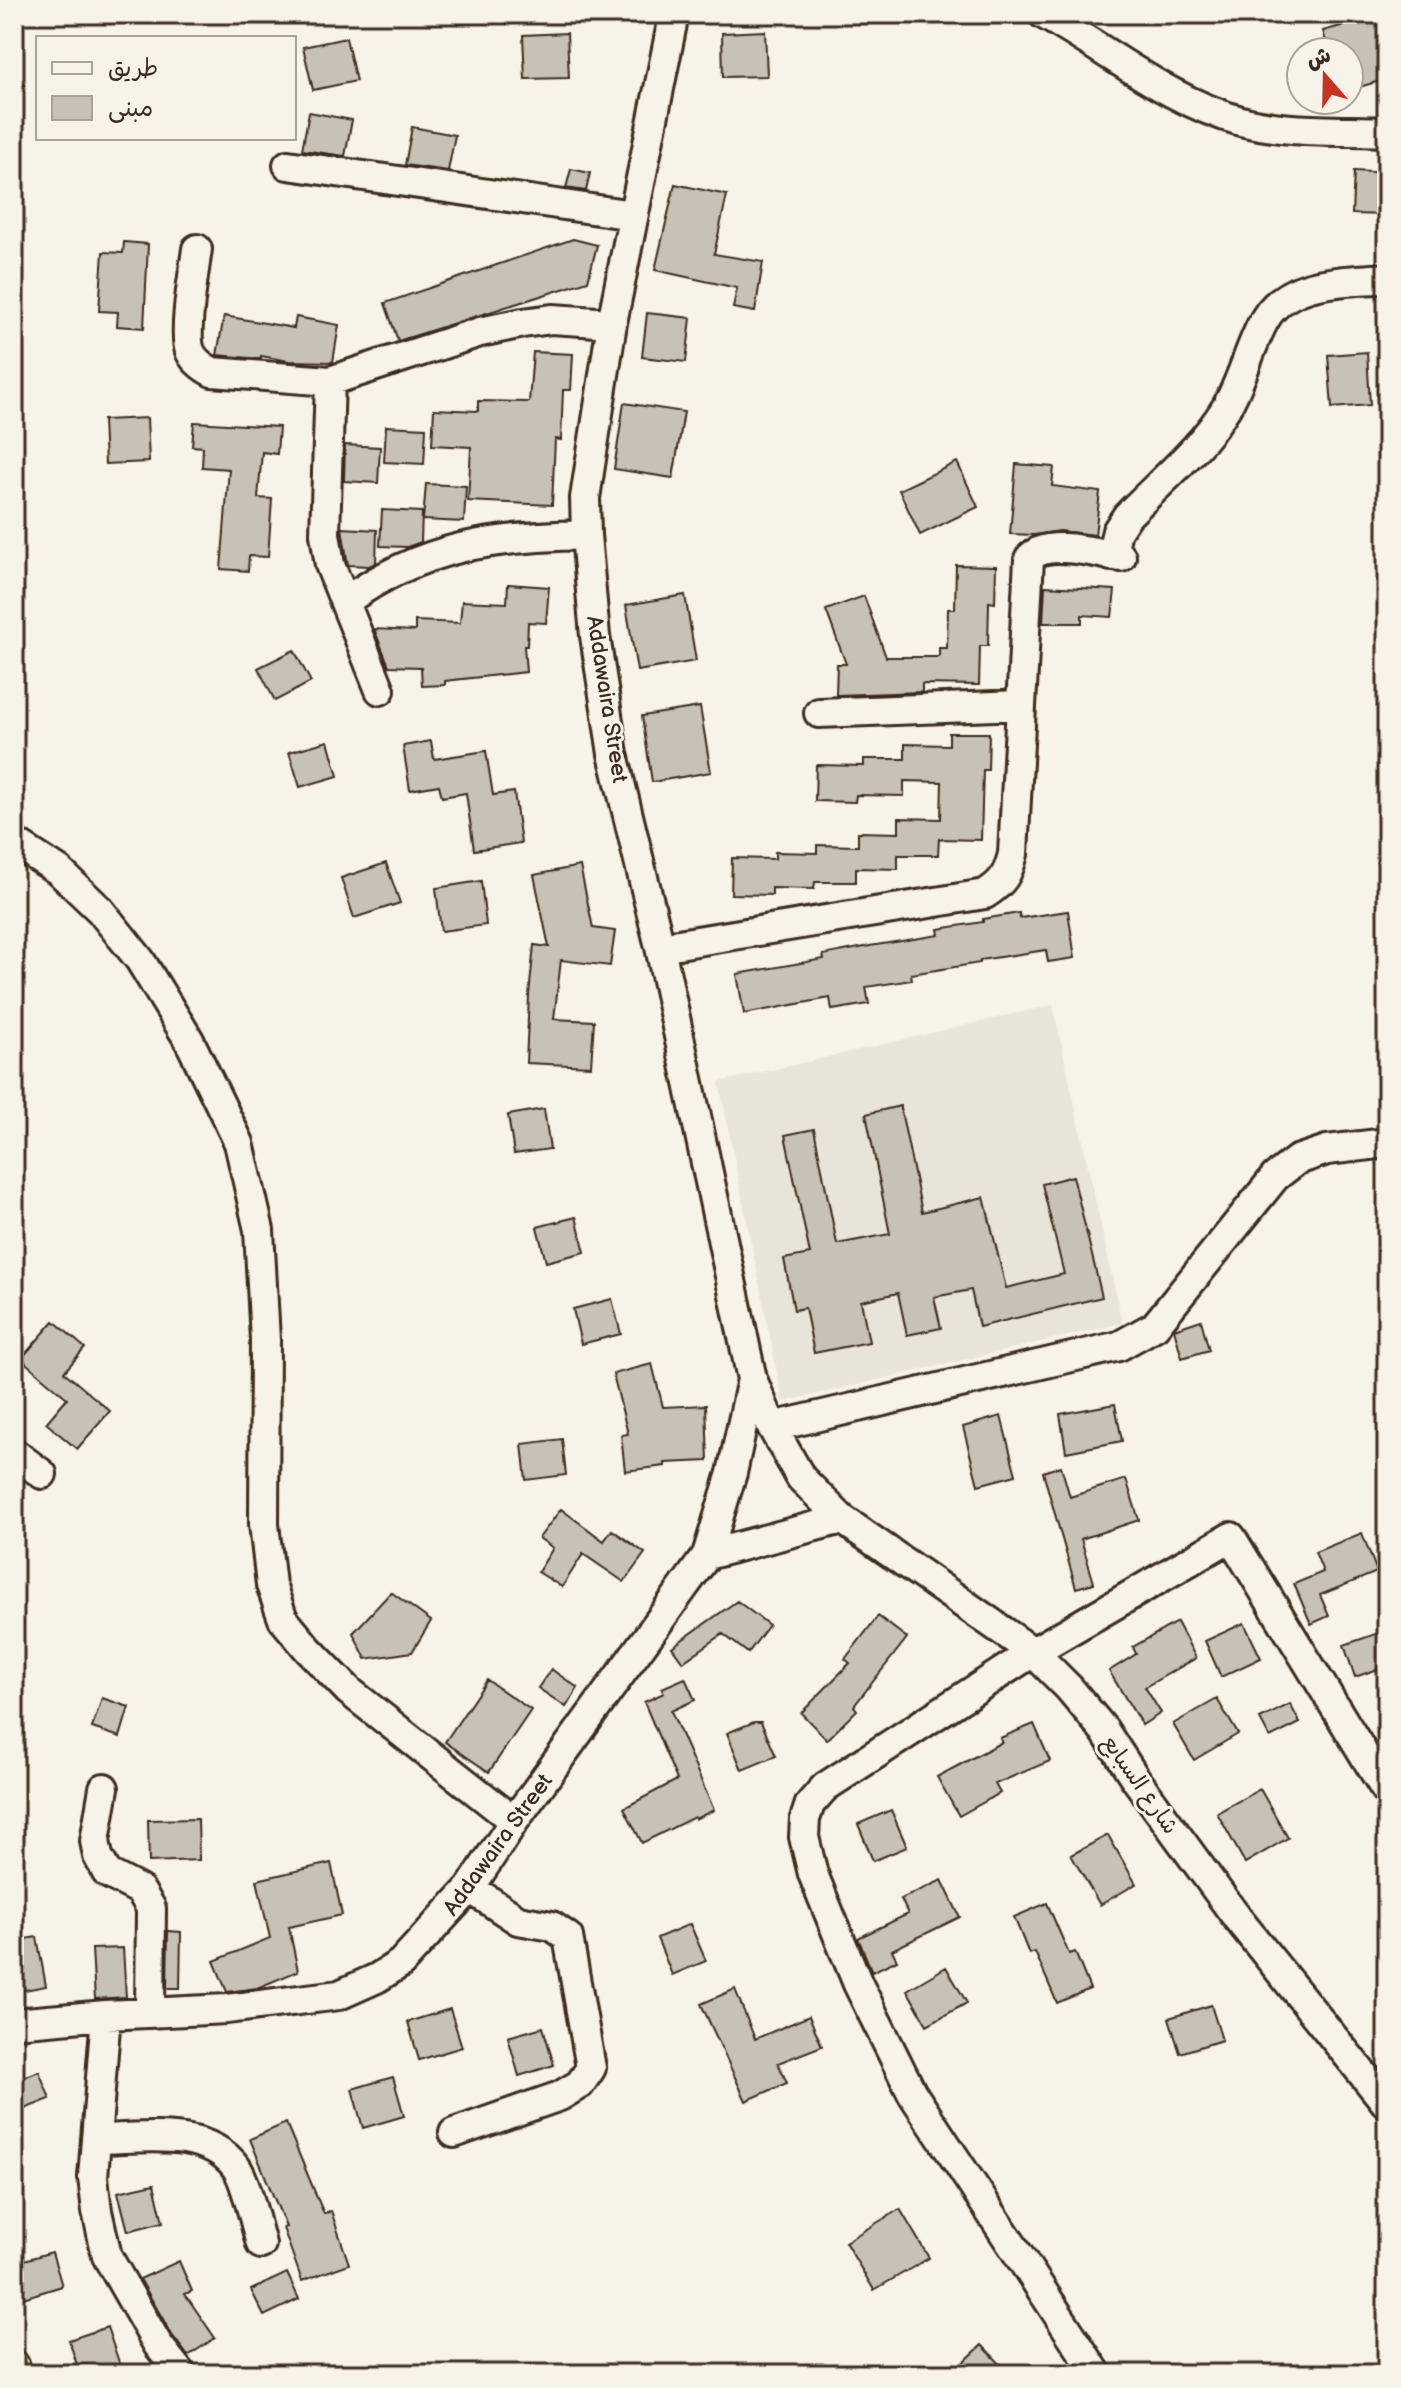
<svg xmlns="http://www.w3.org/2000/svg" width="1401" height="2388" font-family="'Balsamiq Sans','Playpen Sans Arabic',sans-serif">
<rect width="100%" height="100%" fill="#f7f3e8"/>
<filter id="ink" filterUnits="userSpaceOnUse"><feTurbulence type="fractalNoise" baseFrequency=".0125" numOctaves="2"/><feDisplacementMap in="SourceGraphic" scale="16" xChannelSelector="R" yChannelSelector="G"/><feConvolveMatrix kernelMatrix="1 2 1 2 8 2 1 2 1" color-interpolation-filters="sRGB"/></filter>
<g filter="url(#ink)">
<path fill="#e9e4d9" d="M1053,1005l69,318 -339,79 -64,-320z"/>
<path fill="#c8c1b6" stroke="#3b2a1e" stroke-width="2" d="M1377,16l10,34v29l-38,11v-38h-20l-6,-21z
M765,31l2,45 -44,1 -1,-44z
M567,33l2,45 -44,1 -2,-44z
M346,38l10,43 -43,9 -10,-43z
M309,112l43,8 -7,36 -43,-6z
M412,127l43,8 -7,36 -43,-6z
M571,169l19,4 -4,18 -20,-3z
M1354,171l33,2v42l-35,-1z
M675,184l52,11 -13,59 49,8 -8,50 -22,-4 4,-20 -82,-18z
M573,239l24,6 -9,36 -190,60 -13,-38z
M124,242l24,2 -4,84 -27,-2 1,-14 -19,-1 4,-59 20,1z
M647,313l44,5 -5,44 -44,-5z
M224,316l70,12 2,-11 43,8 -6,37 -44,-1 -28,-5v3l-44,-4z
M533,352l40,2 -2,36h-8l-2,50 -6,-1 -3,66 -84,-4 3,-54 -39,-2 2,-36 44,2v-10l51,1z
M1367,352l3,53 -38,3 -4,-53z
M624,403l60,9 -11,66 -59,-9z
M147,418l2,44 -44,2 -2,-44z
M194,422l85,5 -2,27 -15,-2 -4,46 14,1 -4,58 -19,-1 -1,15 -27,-2 8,-100 -27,-2 1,-20 -11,-1z
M386,426l40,2 -2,36 -40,-2z
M345,445l35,2 -2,36 -34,-2z
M957,462l21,45 -58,28 -21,-45z
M1016,464l38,3 -2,19 48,6 -5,43 -35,-4 -26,4 -24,-1z
M426,484l40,2 -2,36 -41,-2z
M382,510l40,2 -1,30 -14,5 -27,-1z
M342,528l35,2 -1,33 -7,3 -21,-1z
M956,565l40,1 -1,37 -6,-1 -1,44h-8l-1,39 -57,-1v8l-86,3 1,-31h9l-20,-54 38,-14 22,61h53v-9h8l1,-39h7z
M508,584l41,3 -3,36 -18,-1 -1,24h-3l2,26 -81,9v4l-23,1 -1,-19 -32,-1 -15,-37 41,2v-10l45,2 2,-22 45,2z
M1045,586l70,4 -3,27 -30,-2v8h-39z
M685,595l11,66 -59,10 -11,-66z
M294,650l17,32 -36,19 -17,-33z
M700,707l11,65 -59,10 -10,-66z
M949,733h40l-1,37h-5l-2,70 -42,-1 -1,16h-40v14l-42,-1v14h-41l-1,7 -42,-1v7l-41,-1 1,-36 43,1v-7l42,1v-8l41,1v-14l41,1v-15l42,1 1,-37 -38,-1v15l-48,-1 -1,7 -40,-1 1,-36 48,1v-7h41v-15l44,1z
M328,741l10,35 -38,11 -11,-35z
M431,741l3,18 52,-8 7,44 21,-3 7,51 -47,7 -8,-57 -24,4 -3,-12 -29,5 -7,-44z
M386,863l14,40 -46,15 -13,-40z
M580,866l13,62 22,3 -5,35 -49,-6 -7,59 40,2 -3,45 -65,-3 3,-68 5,-50 15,2 -15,-72z
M481,881l5,44 -45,6 -5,-43z
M1068,911l7,47 -27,4 -2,-12 -66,10v3l-69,11 1,6 -46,7 3,17 -37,6 -2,-12 -86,16 -7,-40 87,-15 -1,-4 47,-9 69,-11 -1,-6 45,-7v-3l36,-6 1,5z
M900,1106l22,106 62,-15 22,91 58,-14 -22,-90 31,-8 29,121 -123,30 -8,-37 -37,7 7,31 -34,7 -9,-42 -37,8 8,41 -55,11 -9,-45 -11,2 -10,-51 26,-5 -25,-119 29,-6 23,115 53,-10 -24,-120z
M544,1109l6,40 -36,5 -6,-39z
M576,1217l9,35 -39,10 -9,-35z
M612,1299l9,35 -40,10 -8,-35z
M1201,1320l8,30 -27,8 -8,-29z
M54,1321l31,27 -21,24 46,39 -33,38 -31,-26 21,-25 -46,-39z
M652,1364l11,43 43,-2 2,56 -43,2v3l-40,5 -4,-36 7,-1 -15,-60z
M1115,1404l7,37 -56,11 -6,-38z
M1001,1416l15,59 -38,10 -15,-58z
M562,1439l4,36 -40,5 -4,-36z
M1061,1466l9,31 56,-18 13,41 -58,19 13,44 -18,5 -33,-116z
M561,1509l43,32 8,-11 33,23 -21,29 -41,-28 -21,33 -24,-15 15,-24 -14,-10z
M1362,1533l15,39 -57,23 9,21 -18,8 -17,-40 29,-12 -8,-20z
M391,1592l40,29 -19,31 -46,7 -13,-26z
M737,1601l32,24 -21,28 -25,-19 -40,28 -11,-15z
M878,1616l29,22 -53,68 3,4 -30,30 -26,-27 49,-50 -5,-4z
M1177,1622l19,36 -51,29 16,26 -19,12 -33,-54 27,-17 -3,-7z
M1244,1623l17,35 -40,19 -16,-36z
M1387,1630v36l-32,11 -11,-32z
M551,1669l27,19 -12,19 -28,-19z
M685,1678l10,22 -24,11 43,99 -19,9 -1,-2 -52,26 -18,-35 53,-28 -33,-78 20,-9 -2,-5z
M487,1680l44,30 -42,62 -44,-30z
M102,1698l27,9 -9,30 -28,-9z
M1217,1699l21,35 -44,26 -21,-36z
M1290,1704l10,19 -30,15 -10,-19z
M754,1722h7l15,34 -34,14 -15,-37z
M1034,1724l16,37 -55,23 5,9 -41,23 -22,-39 65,-35 -2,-4z
M1260,1789l28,49 -43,25 -28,-50z
M891,1810l16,37 -34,14 -15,-37z
M198,1819l1,41 -50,2 -1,-42z
M1108,1835l28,49 -36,21 -29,-50z
M331,1863l11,52 -53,12 9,44 -41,17 -30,4 -13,-31 56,-23 -13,-58z
M942,1880l18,37 -68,33 5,10 -25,12 -14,-34 50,-24 -7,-15z
M1047,1903l22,51 6,-2 15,37 -33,14 -22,-51 -6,2 -15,-37z
M690,1924l16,37 -34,14 -15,-37z
M168,1931l13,1 -1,56h-13z
M37,1937l9,49 -32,6v-51z
M123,1948l3,49 -31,2 -3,-50z
M946,1967l21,36 -40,22 -20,-35z
M735,1989l20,50 54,-23 13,30 -44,17 9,20 -41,18 -45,-97z
M1211,2005l11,35 -42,13 -11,-35z
M450,2009l12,38 -43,13 -11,-38z
M543,2027l11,38 -35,11 -11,-39z
M39,2071l11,28 -36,14v-32z
M393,2077l11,39 -41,12 -11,-39z
M286,2123l38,91 7,-3 18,53 -47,17 -19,-53 3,-1 -36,-88z
M154,2184l9,38 -35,9 -10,-39z
M900,2209l29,49 -55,32 -29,-48z
M52,2252l10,34 -39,12 -9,-35z
M179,2261l13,30 -7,3 30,44 -27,18 -16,-21 -32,-56z
M287,2273l12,26 -35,17 -13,-26z
M107,2327l16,47h-43l-11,-34z
M982,2345l28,29h-59z"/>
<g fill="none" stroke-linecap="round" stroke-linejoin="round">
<g stroke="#3b2a1e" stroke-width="34">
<path id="street" d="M674,14l-62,309 -27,175 1,37 9,101 18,118 47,193 92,432 20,48 29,51 41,41 191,133 36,36 35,42 31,48 103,141 149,185
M1043,14c65,36 125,87 198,107 47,12 98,9 146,11
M288,165l345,50
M197,249c-3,23 -14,83 -7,102 4,10 13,16 22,21l118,9 150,-49 43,-9 29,-4 60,4
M330,381l-5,153 5,31 50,125
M1111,556l6,-25 10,-15c33,-34 74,-67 99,-108 17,-28 23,-61 39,-89 24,-41 81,-37 122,-41
M346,601c77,-56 149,-64 240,-66
M819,713l201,-8
M14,842l45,29 41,39 40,50 49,80 50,103 20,87 6,110 -1,184 7,61 12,34 25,30 41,42 165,130
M660,947l325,-53c18,-11 23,-20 28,-40l16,-295c16,-21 68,-6 92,-2
M772,1427l347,-81 36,-20 120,-149 22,-17 30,-10 60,-7
M14,1453l28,21
M707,1555l135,-36
M104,1788l-9,53 3,15 9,17 33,17 11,18 -1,105
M106,2015l-13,162 4,34 10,45 51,89 23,29
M14,2023l92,-8 121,-6 112,-14 38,-17 24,-15 69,-75 44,-67 193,-266 25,-82 20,-94
M454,2133l106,-37 20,-12 11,-16 -23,-131 -16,-11 -34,-6 -48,-32
M96,2139c46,0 109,-13 140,28 10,13 20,59 25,77
M14,2365l3,9
M1097,2374l-185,-281 -54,-109 -45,-110 -9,-37 1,-18 5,-15 15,-17 208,-135 198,-115 156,255"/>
</g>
<use href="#street" stroke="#f7f3e8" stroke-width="28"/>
</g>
</g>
<g text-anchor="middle" stroke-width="6" stroke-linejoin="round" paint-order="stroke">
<g font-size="22" fill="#3b2a1e" stroke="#f7f3e8">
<text transform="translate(608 699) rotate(81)" y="8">Addawaira Street</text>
<text transform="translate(1141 1784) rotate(55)" y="8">شارع السبايع</text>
<text transform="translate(497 1844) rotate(-54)" y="8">Addawaira Street</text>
</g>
</g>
<rect width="1401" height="2388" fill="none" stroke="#f7f3e8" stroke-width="48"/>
<rect x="24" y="24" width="1353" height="2340" fill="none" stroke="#3b2a1e" stroke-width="3" filter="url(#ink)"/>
<rect x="36" y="36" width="260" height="104" fill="#f7f3e8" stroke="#aca397" stroke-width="2"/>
<rect x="52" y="62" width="40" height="12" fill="#f7f3e8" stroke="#aca397" stroke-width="2"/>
<text x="108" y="76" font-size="24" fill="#3b2a1e">طريق</text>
<rect x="52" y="96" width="40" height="24" fill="#c8c1b6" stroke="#aca397" stroke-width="2"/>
<text x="108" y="116" font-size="24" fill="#3b2a1e">مبنى</text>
<g transform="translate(1325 76) rotate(340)"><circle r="38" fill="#f7f3e8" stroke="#aca397" stroke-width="2"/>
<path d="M0-6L14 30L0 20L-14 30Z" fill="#c8321e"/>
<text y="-12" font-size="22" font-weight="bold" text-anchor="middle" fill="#3b2a1e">ش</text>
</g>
</svg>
